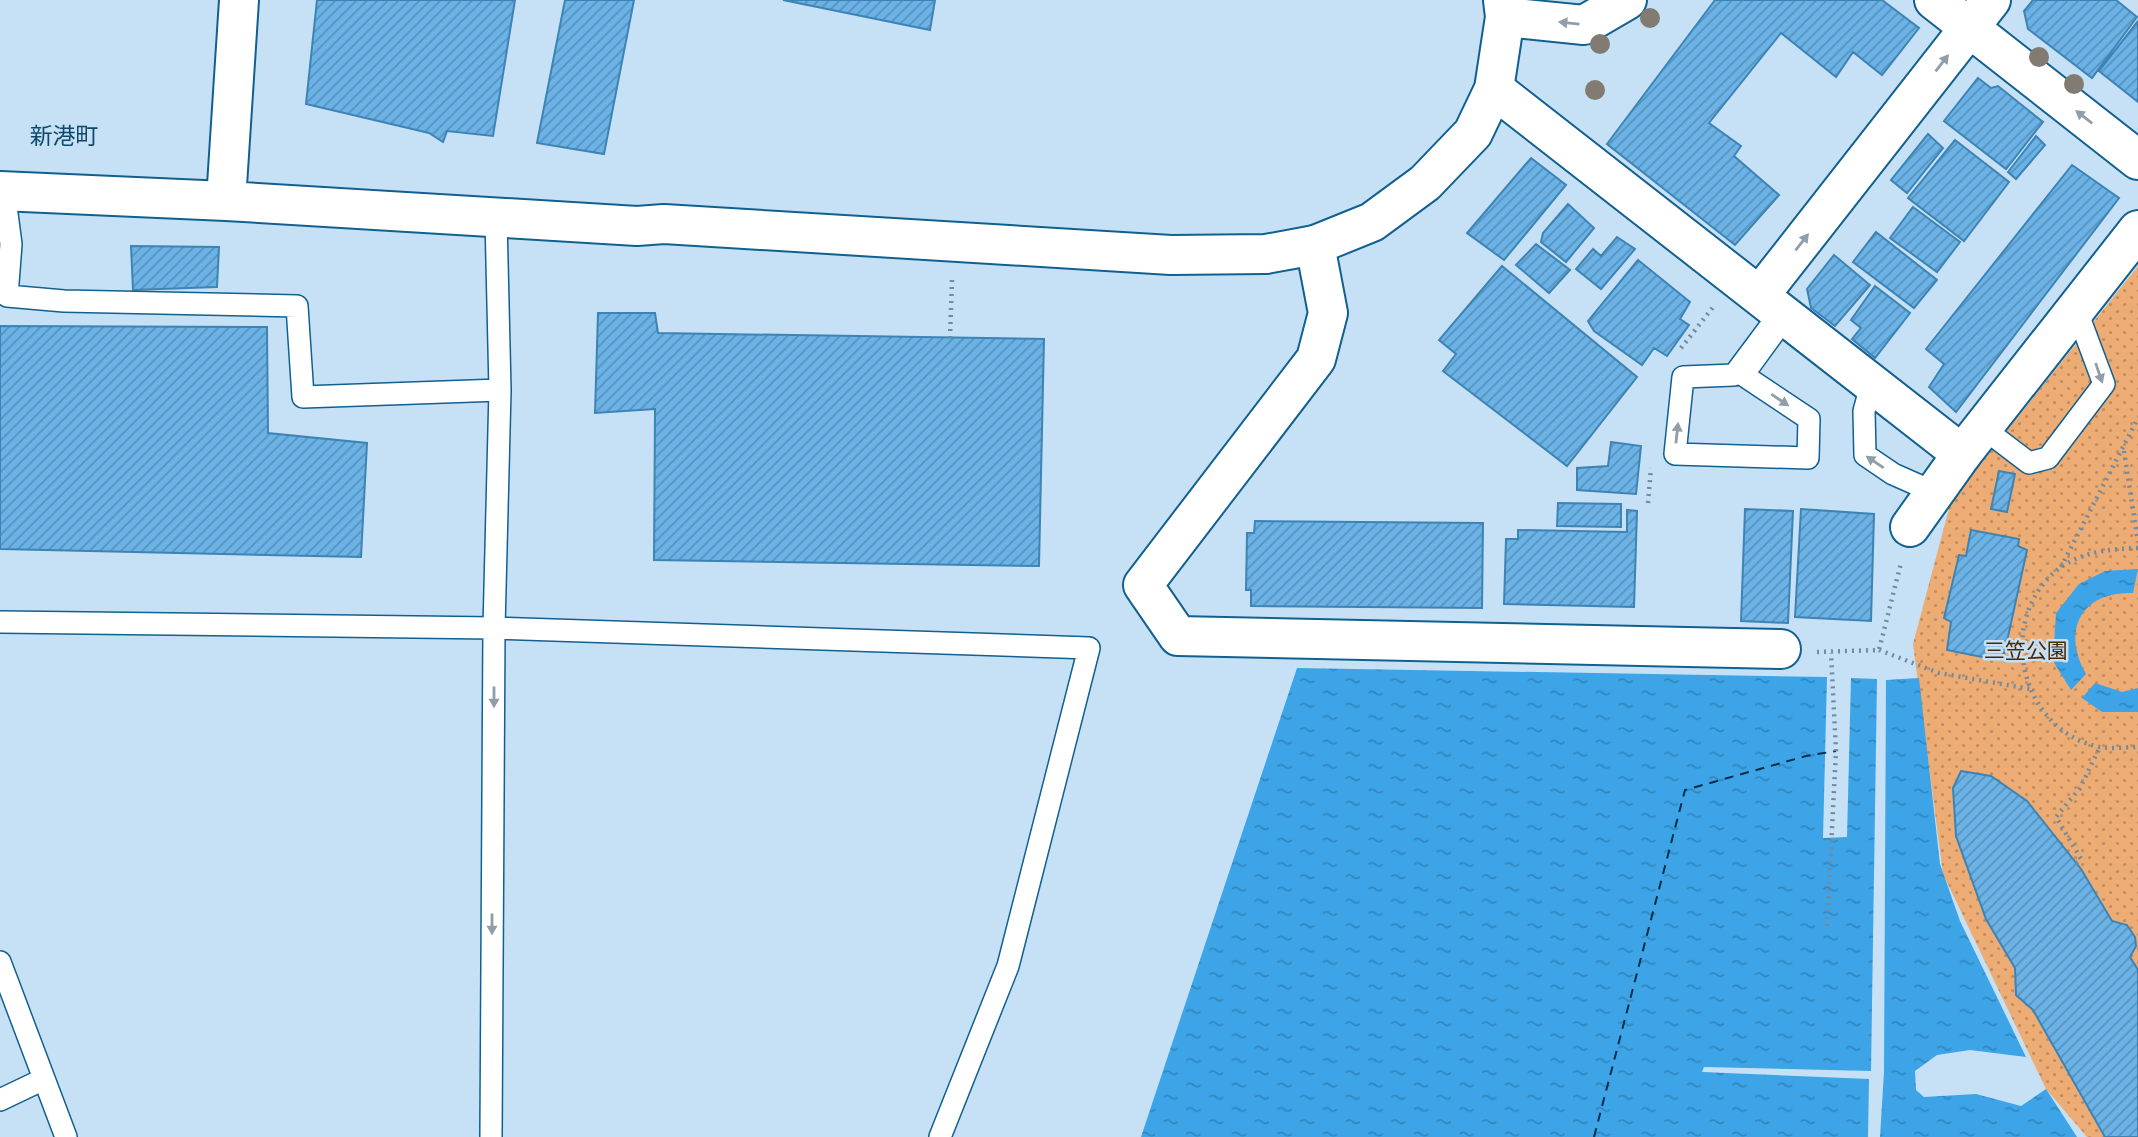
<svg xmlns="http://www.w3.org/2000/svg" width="2138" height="1137" font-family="'Exo 2','Noto Sans JP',sans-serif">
<defs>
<pattern id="park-dots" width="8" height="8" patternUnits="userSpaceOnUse" patternTransform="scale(1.75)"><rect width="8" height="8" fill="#edac74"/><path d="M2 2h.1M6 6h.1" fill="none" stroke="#c08d62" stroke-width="1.8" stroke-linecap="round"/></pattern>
<pattern id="water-ripples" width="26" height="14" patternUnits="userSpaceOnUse" patternTransform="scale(1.75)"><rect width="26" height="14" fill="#3ca4e7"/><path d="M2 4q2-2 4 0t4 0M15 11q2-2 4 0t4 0" fill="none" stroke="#3287be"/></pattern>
<pattern id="building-hatch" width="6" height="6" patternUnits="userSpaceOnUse" patternTransform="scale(1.75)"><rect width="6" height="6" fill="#6bb2e6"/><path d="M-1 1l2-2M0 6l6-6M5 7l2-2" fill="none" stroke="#5892bd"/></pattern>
</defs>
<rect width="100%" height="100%" fill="#c6e1f6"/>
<path fill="url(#park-dots)" d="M2138,266v871h-51l-41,-48 -103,-215 -30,-230 38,-143z"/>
<path fill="url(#water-ripples)" d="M2138,569l-5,24c-52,-2 -72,38 -47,81l-15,16 -18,-29 3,-48 23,-29 26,-13z
M1297,668l530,9 -4,161 24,-1 4,-159 26,1 -6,392 -167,-4 -2,5 167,7 -1,58h-727z
M1919,678l21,186 20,57 66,136 -56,-7 -33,5 -22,16 1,19 8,7 52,-3 45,12 25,-17 31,48h-197l4,-65 2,-392z
M2095,683l27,9 16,-4v24h-36l-20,-14z"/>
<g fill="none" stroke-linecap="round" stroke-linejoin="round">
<path stroke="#012e49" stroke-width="2" stroke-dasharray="9 7" stroke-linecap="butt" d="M1594,1137l91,-347 121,-34 30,-5"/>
</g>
<path fill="url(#building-hatch)" stroke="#3d84b5" stroke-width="2" d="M317,0h198l-22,136 -46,-5 -4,11 -14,-9 -123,-29z
M565,0h69l-30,154 -67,-11z
M783,0h152l-5,30z
M1715,0h167l37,28 -37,47 -29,-23 -17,25 -55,-44 -72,90 32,23 -7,10 45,39 -44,50 -128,-101z
M2033,0h83l21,17 -45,61 -64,-49 -4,-18z
M2138,21v81l-39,-31z
M1978,78l13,10 7,-2 45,36 -37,47 -62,-48z
M1928,134l15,14 -36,45 -16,-13z
M2036,136l9,9 -29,34 -8,-7z
M1955,140l54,42 -45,59 -56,-43z
M1531,158l35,27 -62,75 -37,-27z
M2072,165l47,33 -163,214 -27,-25 15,-23 -18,-15z
M1568,204l26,24 -28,34 -25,-20 2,-9z
M1913,207l47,35 -23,30 -47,-34z
M1876,232l61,48 -23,28 -61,-46z
M1617,237l18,12 -34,40 -25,-20 17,-20 8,7z
M1536,244l34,26 -21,23 -33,-28z
M131,246l88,1 -2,40 -84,3z
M1834,255l36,30 -35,41 -24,-18 -4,-19z
M1638,260l52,42 -10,17 9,6 -22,31 -13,-8 -12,17 -48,-34 -6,-10z
M1502,266l135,111 -70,89 -124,-95 13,-17 -17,-14z
M1875,286l35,27 -35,45 -23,-19 9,-11 -10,-8z
M598,313h57l3,20 386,6 -5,227 -385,-6 1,-151 -60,4z
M0,326l267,1 1,106 99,10 -6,114 -361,-8z
M1611,442l30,4 -5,48 -59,-4v-22l31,-2z
M1999,471l16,3 -8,38 -16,-3z
M1558,503l63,1v23l-64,-1z
M1745,509l48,2 -5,112 -47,-2z
M1801,509l73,5 -3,107 -76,-4z
M1627,510l10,1 -3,96 -130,-3 2,-65h12v-9l109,2z
M1255,521l228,2 -1,85 -231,-2v-16h-5l1,-57h7z
M1971,530l48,9 -1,7 9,4 -23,105 -9,-1 -3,5 -45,-9 4,-28 -7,-4 15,-63 7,1z
M1961,771l30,5 36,25 54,68 31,52 15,4 8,12 1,9 -6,11 8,13v167h-33l-72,-127 -17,-15 -1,-27 -29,-49 -30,-83 -3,-48z"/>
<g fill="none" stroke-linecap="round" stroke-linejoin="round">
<g stroke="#11608f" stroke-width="24">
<path id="lane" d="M4,191l7,53 -4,52 57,5 233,5 6,91 197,-7
M1781,312l-47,63 -51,2 -8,77 133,4 1,-39 -66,-44 43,-59
M1872,382l-8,29 1,44 28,19 43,19
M1983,428l46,35 19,-5 56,-74 -28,-75
M0,622l494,6 595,20 -81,318 -68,171
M0,962l66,175
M0,1100l44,-21
M491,1137l3,-509 6,-238 -4,-171"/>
</g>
<g stroke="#11608f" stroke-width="42">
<path id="street" d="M1934,0l204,160
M1505,17l79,8 43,-25
M1494,89l468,365 -52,73
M1315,245l13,68 -12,46 -173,226 35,51 603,13
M1760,295l231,-295"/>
</g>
<g stroke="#11608f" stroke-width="42">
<path id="secondary" d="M0,191l226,10 411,25 27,-2 507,31 95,-1 49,-9 57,-23 53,-39 48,-50 21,-44 11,-72 -2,-17
M226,201l13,-201
M1962,454l176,-224"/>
</g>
<path stroke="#6f8ba1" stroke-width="4.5" stroke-dasharray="2 5" stroke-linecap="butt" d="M950,338l2,-58
M1681,348l33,-42
M2124,451l14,91
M1648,503l3,-35
M2138,548c-27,1 -53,3 -77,19 -67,49 -43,164 39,180 12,2 26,0 38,0
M2061,567l77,-149
M1879,650l60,23 91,16
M1817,652l62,-2 22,-87
M2076,863l5,-4 -25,-42 24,-29 20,-41
M1827,926l9,-175 -5,-98"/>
<use href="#lane" stroke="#fff" stroke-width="21"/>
<use href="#street" stroke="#fff" stroke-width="38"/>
<use href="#secondary" stroke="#fff" stroke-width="38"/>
</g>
<g fill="#817b72">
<circle cx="1650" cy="18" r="10"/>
<circle cx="1600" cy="44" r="10"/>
<circle cx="2039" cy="57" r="10"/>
<circle cx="2074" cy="84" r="10"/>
<circle cx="1595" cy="90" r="10"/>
</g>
<defs><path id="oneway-solid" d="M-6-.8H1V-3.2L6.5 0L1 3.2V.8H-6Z" transform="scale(1.75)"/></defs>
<g fill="#909ea9">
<use href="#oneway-solid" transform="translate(1569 23) rotate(-174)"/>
<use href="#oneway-solid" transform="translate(1942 63) rotate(-52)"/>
<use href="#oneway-solid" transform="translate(2084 117) rotate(-142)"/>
<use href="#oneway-solid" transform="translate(1802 242) rotate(-52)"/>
<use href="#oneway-solid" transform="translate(2099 373) rotate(71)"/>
<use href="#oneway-solid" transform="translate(1780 400) rotate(34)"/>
<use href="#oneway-solid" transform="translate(1677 433) rotate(-84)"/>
<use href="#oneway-solid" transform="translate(1875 462) rotate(-146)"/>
<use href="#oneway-solid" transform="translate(494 697) rotate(90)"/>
<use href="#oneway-solid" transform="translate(492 924) rotate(90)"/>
</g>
<g text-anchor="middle" stroke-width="5" stroke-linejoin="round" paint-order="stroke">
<g font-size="21" fill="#492806" stroke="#c6e1f6">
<text x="2026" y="658">三笠公園</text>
</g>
<g font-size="23" fill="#0e486c" stroke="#c6e1f6">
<text x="64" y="144">新港町</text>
</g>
</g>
</svg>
